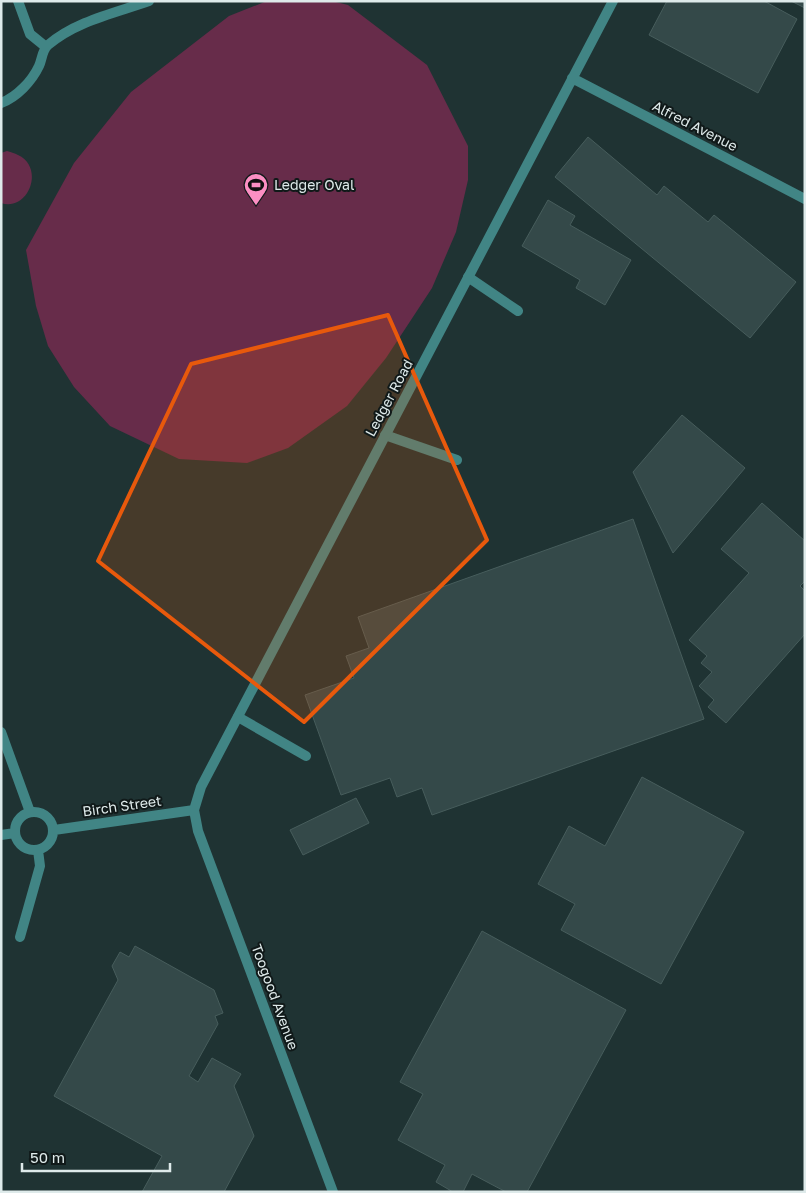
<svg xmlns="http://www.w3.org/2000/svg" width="806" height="1193" font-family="'Golos Text',sans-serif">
<rect width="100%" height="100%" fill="#1f3333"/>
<path fill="#672c4a" d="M267,1h65l16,4 79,60 41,81v34l-12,52 -24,56 -46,70 -39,48 -59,42 -41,15 -68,-4 -69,-33 -36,-39 -26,-41 -12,-40 -10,-56 48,-87 57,-71 98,-76z
M7,151c3,1 8,2 11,4 27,12 11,57 -17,48v-50z"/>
<path fill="#344949" stroke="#475d5c" d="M667,1h97l33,18 -39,74 -109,-58z
M791,1h14v7z
M588,137l69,58 7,-9 44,36 6,-7 82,67 -46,56 -195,-161z
M548,200l27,16 -5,9 61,35 -26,45 -29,-17 4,-8 -58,-34z
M682,415l63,53 -72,85 -40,-81z
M762,503l43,38v40l-5,5 5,5v43l-79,89 -18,-16 6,-7 -15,-14 13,-14 -11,-9 6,-7 -18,-16 60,-67 -28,-24z
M633,519l71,200 -272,96 -10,-27 -25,9 -7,-19 -49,17 -36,-100 49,-17 -8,-22 23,-8 -11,-31z
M642,777l102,55 -83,152 -100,-54 14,-26 -37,-20 31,-58 36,20z
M356,798l13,25 -66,32 -13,-25z
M482,931l144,79 -99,182h-21l-34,-18 -9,18h-10l-17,-10 9,-17 -47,-25 25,-46 -23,-12z
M135,946l79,44 9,23 -8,3 3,8 -29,52 9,6 14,-24 29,16 -7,12 20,50 -30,56h-82l20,-36 -108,-60 64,-116 -6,-14 8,-14 9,5z"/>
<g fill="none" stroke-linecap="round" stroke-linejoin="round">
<path stroke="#418585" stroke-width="10" d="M468,277l50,34
M385,435l72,25
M238,717l68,39"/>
<path stroke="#418585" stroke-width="10" d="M18,1l12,33 16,13
M572,78l233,121
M1,103c16,-6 31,-22 38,-37 3,-6 3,-16 9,-21 28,-24 67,-32 101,-44
M1,732l29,80
M15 831a19 19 0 1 1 38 0a19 19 0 1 1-38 0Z
M54,830l140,-20
M1,835l14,-2
M20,937l20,-71 -2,-16
M333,1192l-135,-361 -4,-21 7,-23 412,-786"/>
</g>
<path fill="#e8590c" fill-opacity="0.2" stroke="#e8590c" stroke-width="4" stroke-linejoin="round" d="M388,315l99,225 -183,182 -206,-161 93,-197z"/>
<defs>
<g id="stadium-pin" transform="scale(1.25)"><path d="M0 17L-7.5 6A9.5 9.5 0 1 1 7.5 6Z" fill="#fb8fc3" stroke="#101919"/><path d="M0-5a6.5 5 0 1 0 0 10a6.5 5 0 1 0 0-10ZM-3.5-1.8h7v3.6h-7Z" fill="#111"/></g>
</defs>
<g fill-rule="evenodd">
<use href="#stadium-pin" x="256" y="185"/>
</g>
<g text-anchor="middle" stroke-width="4" stroke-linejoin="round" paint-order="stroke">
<g font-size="14" fill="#deeaea" stroke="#101919">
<text transform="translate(695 126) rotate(27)" y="5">Alfred Avenue</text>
<text transform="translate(389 398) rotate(-62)" y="5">Ledger Road</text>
<text transform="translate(122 806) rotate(-8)" y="5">Birch Street</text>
<text transform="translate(275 997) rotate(70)" y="5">Toogood Avenue</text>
</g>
<g font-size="14" fill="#deeaea" stroke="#101919" text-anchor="start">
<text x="274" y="190">Ledger Oval</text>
</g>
</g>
<rect width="806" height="1193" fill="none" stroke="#deeaea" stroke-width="5"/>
<path d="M22 1163v8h148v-8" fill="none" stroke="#deeaea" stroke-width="2.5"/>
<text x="30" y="1163" font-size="15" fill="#deeaea" stroke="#101919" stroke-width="4" paint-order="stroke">50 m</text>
</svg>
